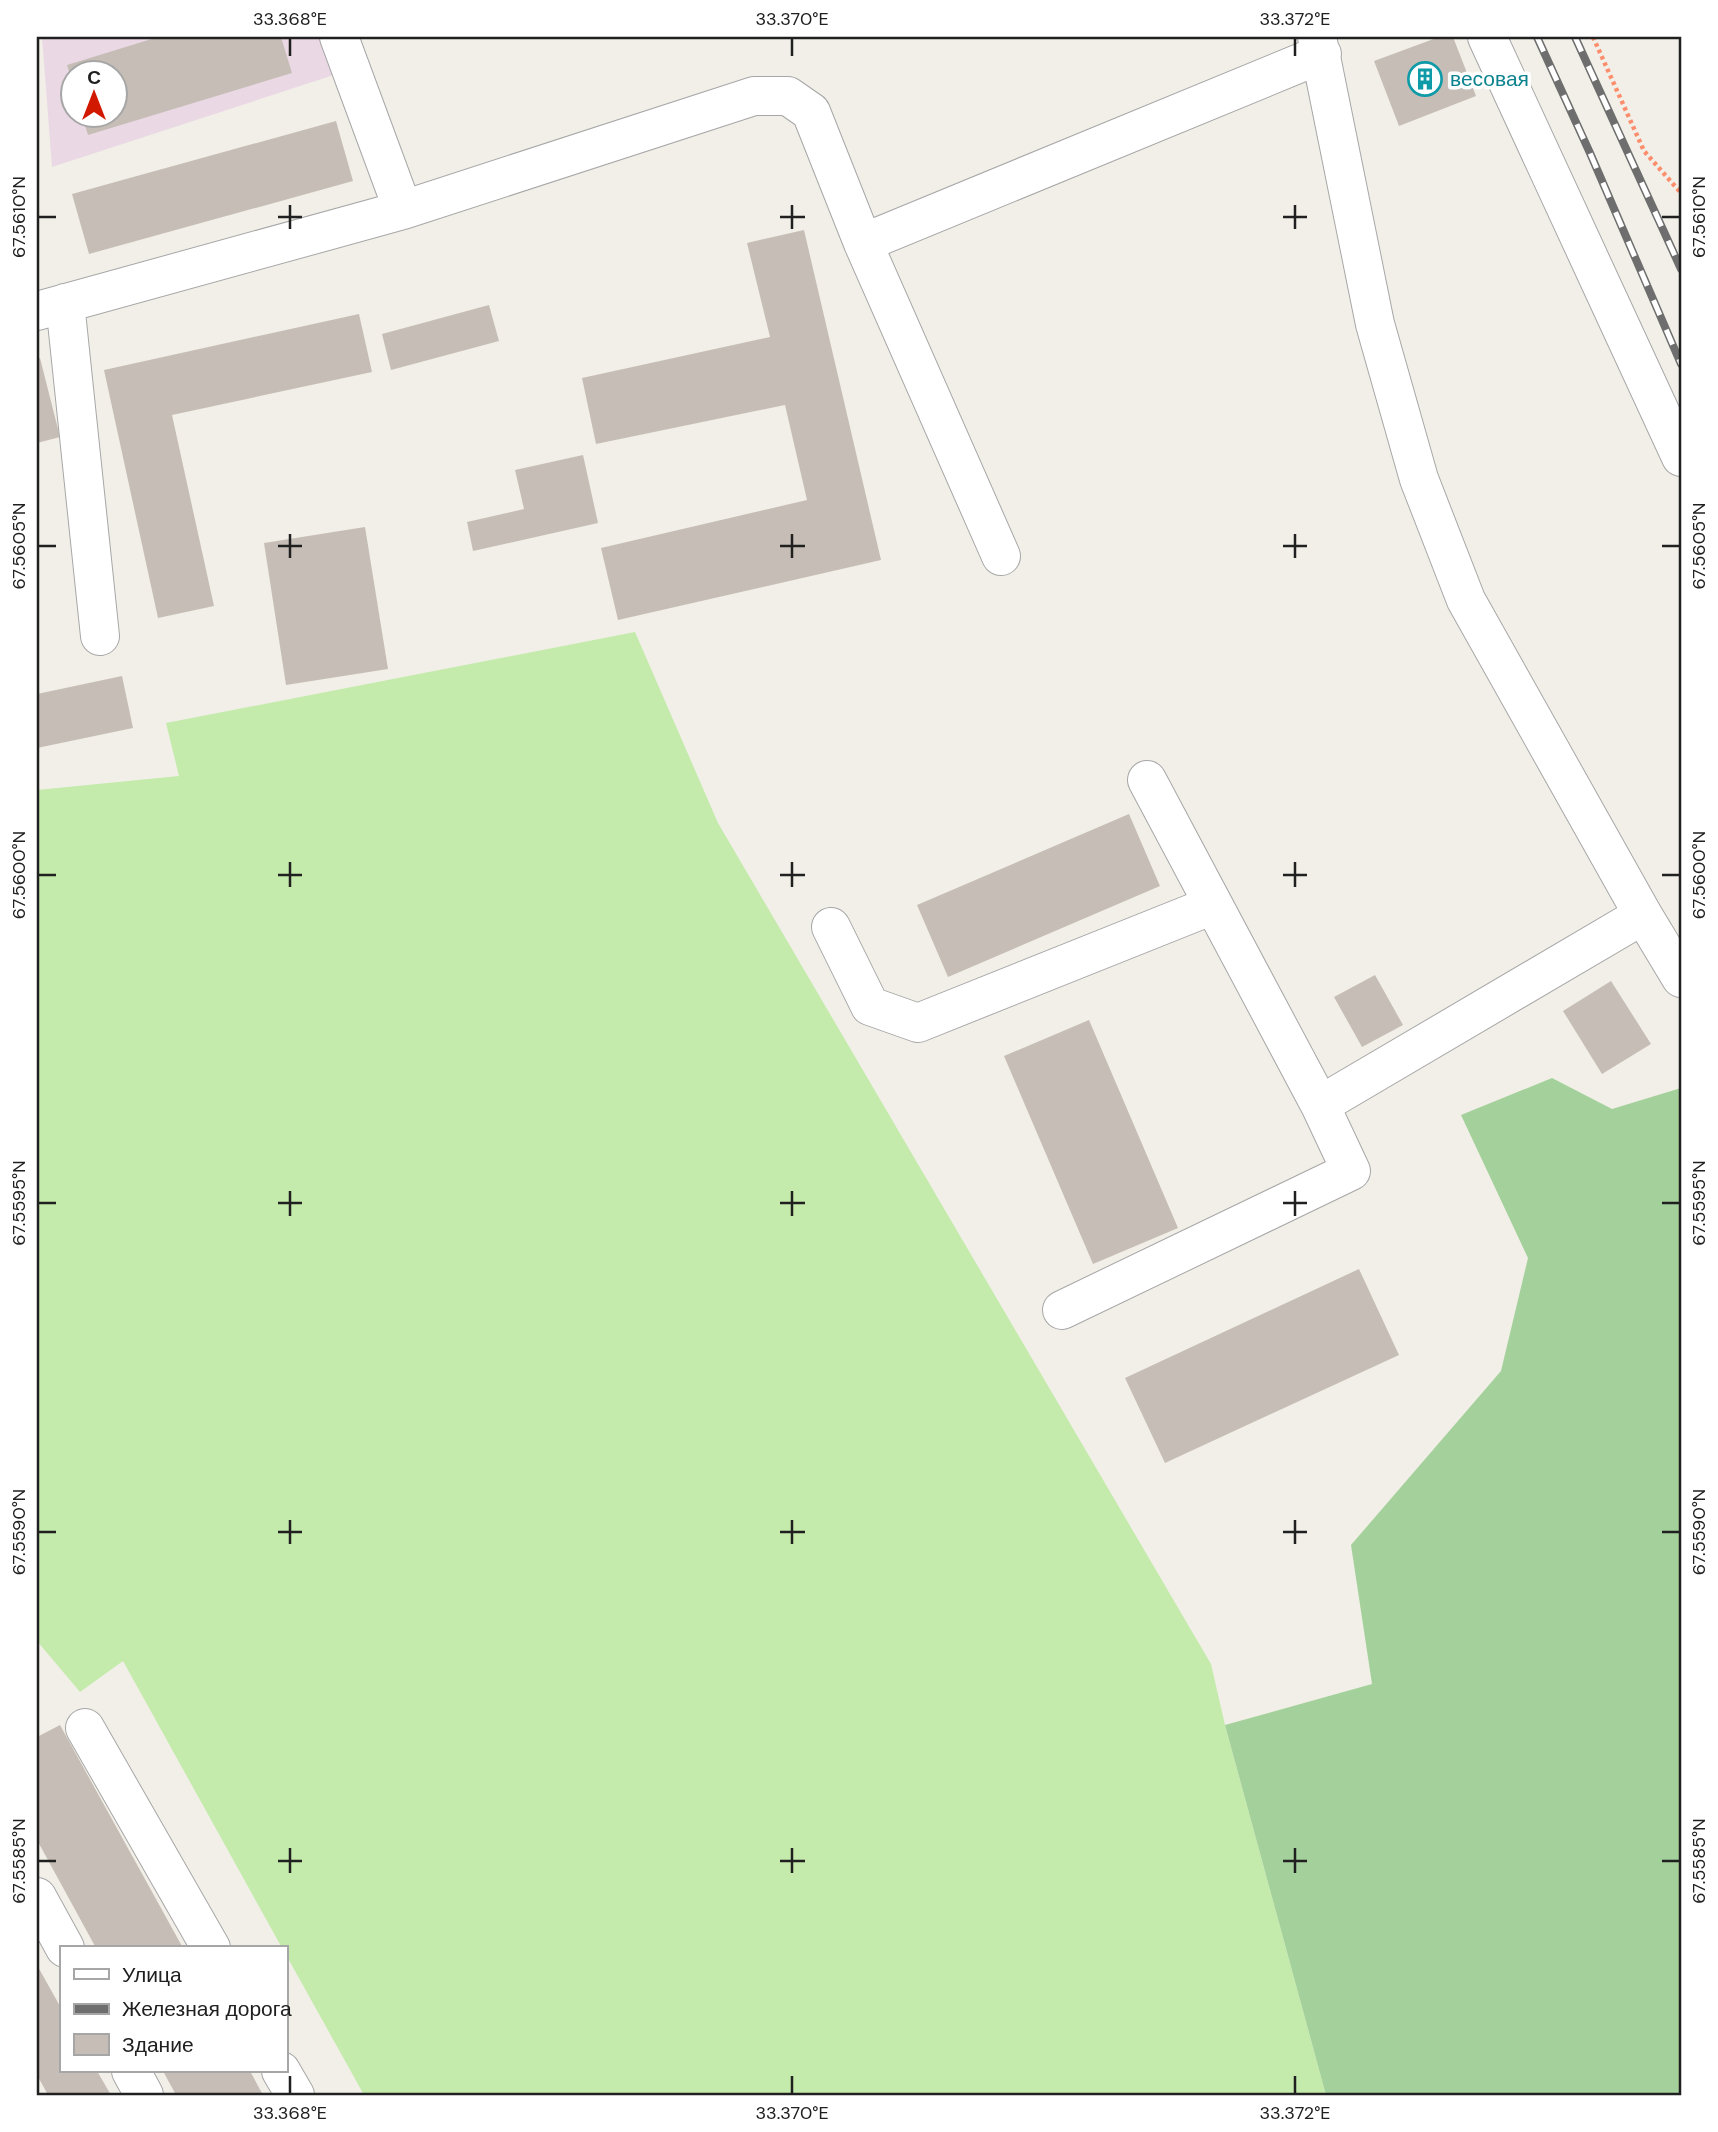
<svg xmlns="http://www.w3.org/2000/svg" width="1718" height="2132" font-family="'DM Sans',sans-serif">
<rect width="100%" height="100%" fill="#f1efe7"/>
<path fill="#ead9e5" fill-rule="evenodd" d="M42,37h296l5,35 -291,95zM74,74h42v42h-42z"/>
<path fill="#c4ebac" d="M635,632l83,191 493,841 14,61 101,370h-962l-79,-142v-5h-3l-159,-287 -43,31 -43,-51v-851l142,-14 -13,-53z"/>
<path fill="#a4d19b" d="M1552,1078l60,31 69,-21v1007h-355l-101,-370 147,-41 -21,-139 150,-174 27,-113 -67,-143z"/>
<path fill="#c6beb6" d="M158,37h123l11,36 -204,62 -6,-19h34v-42h-42l-1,11 -6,-20z
M1439,37h14l23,59 -77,30 -25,-65z
M336,121l17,60 -264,73 -17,-60z
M804,230l77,330 -263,60 -17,-72 206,-48 -22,-95 -189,39 -14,-66 188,-41 -23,-94z
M489,305l10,36 -108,29 -9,-36z
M359,314l13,58 -200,43 42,191 -56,12 -54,-248z
M40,358l20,79 -23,6v-84z
M583,455l15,68 -125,28 -6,-29 57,-13 -9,-39z
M365,527l23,142 -102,16 -22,-142z
M122,676l11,52 -96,20v-54z
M1129,814l31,72 -212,91 -31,-72z
M1375,975l28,50 -41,22 -28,-50z
M1611,981l40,63 -49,30 -39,-63z
M1089,1020l89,208 -85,36 -89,-208z
M1359,1269l40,86 -234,108 -40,-85z
M60,1725l123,223h-87l-59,-108v-103z
M37,1965l24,43v63h36l14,24h-63l-11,-20z
M163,2071h87l13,24h-87z"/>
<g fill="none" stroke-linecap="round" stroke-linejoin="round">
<g stroke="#a7a7a7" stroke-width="40">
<path id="minor" d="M339,37l64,173
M1317,37l58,287 44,155 47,121 177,315 38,63
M1487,37l194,420
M863,243l459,-189
M65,303l35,333
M37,311l366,-101 351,-114h34l23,16 52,131 138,313
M1147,780l173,325 323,-190
M831,927l39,79 48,17 295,-118
M1062,1310l289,-139 -31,-66
M85,1728l126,220
M37,1897l28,51
M131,2071l13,24
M281,2071l14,24"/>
</g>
<path stroke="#fc8d6d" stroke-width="4.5" stroke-dasharray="3.5 3.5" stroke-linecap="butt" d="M1593,37l51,114 37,42"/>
<use href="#minor" stroke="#fff" stroke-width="38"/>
<g stroke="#6e6e6e" stroke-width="8">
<path id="rail" d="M1537,37l53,116 91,211
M1575,37l106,232"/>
</g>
<use href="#rail" stroke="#fff" stroke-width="5" stroke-dasharray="16" stroke-linecap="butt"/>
</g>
<path fill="none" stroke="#202020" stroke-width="2.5" d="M290,38v18M792,38v18M1295,38v18M290,205v24M792,205v24M1295,205v24M38,217h18M278,217h24M780,217h25M1283,217h24M1662,217h18M290,534v24M792,534v24M1295,534v24M38,546h18M278,546h24M780,546h25M1283,546h24M1662,546h18M290,862v25M792,862v25M1295,862v25M38,875h18M278,875h24M780,875h25M1283,875h24M1662,875h18M290,1191v25M792,1191v25M1295,1191v25M38,1203h18M278,1203h24M780,1203h25M1283,1203h24M1662,1203h18M290,1520v24M792,1520v24M1295,1520v24M38,1532h18M278,1532h24M780,1532h25M1283,1532h24M1662,1532h18M290,1848v25M792,1848v25M1295,1848v25M38,1861h18M278,1861h24M780,1861h25M1283,1861h24M1662,1861h18M290,2076v18M792,2076v18M1295,2076v18"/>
<defs>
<g id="building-ring" transform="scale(1.75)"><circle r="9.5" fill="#fff" stroke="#0f9aa8" stroke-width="1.5"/><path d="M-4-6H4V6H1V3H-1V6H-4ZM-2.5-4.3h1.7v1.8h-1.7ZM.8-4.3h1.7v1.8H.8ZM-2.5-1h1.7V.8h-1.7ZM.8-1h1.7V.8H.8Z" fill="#0f9aa8"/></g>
</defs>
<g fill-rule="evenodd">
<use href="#building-ring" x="1425" y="79"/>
</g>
<g text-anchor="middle" stroke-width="7" stroke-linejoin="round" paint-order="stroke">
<g font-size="21" fill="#0d838f" stroke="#fff" text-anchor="start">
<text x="1450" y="86">весовая</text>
</g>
</g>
<rect width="1718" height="2132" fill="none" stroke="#ffffff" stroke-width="77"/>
<rect x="60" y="1946" width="228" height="126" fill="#ffffff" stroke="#a6a6a6" stroke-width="2"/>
<rect x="74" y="1969" width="35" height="10" fill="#ffffff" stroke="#a6a6a6" stroke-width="2"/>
<text x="122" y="1982" font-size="21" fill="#202020">Улица</text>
<rect x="74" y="2004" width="35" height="10" fill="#6e6e6e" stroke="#a6a6a6" stroke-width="2"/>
<text x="122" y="2016" font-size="21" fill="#202020">Железная дорога</text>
<rect x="74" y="2034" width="35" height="21" fill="#c6beb6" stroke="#a6a6a6" stroke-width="2"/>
<text x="122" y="2052" font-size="21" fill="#202020">Здание</text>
<g transform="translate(94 94)"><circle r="33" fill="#ffffff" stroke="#a6a6a6" stroke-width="2"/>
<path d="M0-5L12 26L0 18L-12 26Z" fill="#d11900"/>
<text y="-10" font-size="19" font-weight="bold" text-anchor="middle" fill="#202020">С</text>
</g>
<rect x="38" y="38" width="1642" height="2056" fill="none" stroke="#202020" stroke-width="2.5"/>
<g font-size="18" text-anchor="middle" fill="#202020">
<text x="290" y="25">33.368°E</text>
<text x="792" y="25">33.370°E</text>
<text x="1295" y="25">33.372°E</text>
<text transform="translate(19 217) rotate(-90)" y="6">67.5610°N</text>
<text transform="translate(1699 217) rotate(-90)" y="6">67.5610°N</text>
<text transform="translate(19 546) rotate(-90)" y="6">67.5605°N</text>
<text transform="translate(1699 546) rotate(-90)" y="6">67.5605°N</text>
<text transform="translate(19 875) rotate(-90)" y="6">67.5600°N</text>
<text transform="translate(1699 875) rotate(-90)" y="6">67.5600°N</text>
<text transform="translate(19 1203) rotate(-90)" y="6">67.5595°N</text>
<text transform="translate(1699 1203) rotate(-90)" y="6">67.5595°N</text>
<text transform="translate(19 1532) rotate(-90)" y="6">67.5590°N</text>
<text transform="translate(1699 1532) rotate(-90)" y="6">67.5590°N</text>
<text transform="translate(19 1861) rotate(-90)" y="6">67.5585°N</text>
<text transform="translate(1699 1861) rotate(-90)" y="6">67.5585°N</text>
<text x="290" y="2119">33.368°E</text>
<text x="792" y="2119">33.370°E</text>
<text x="1295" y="2119">33.372°E</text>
</g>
</svg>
